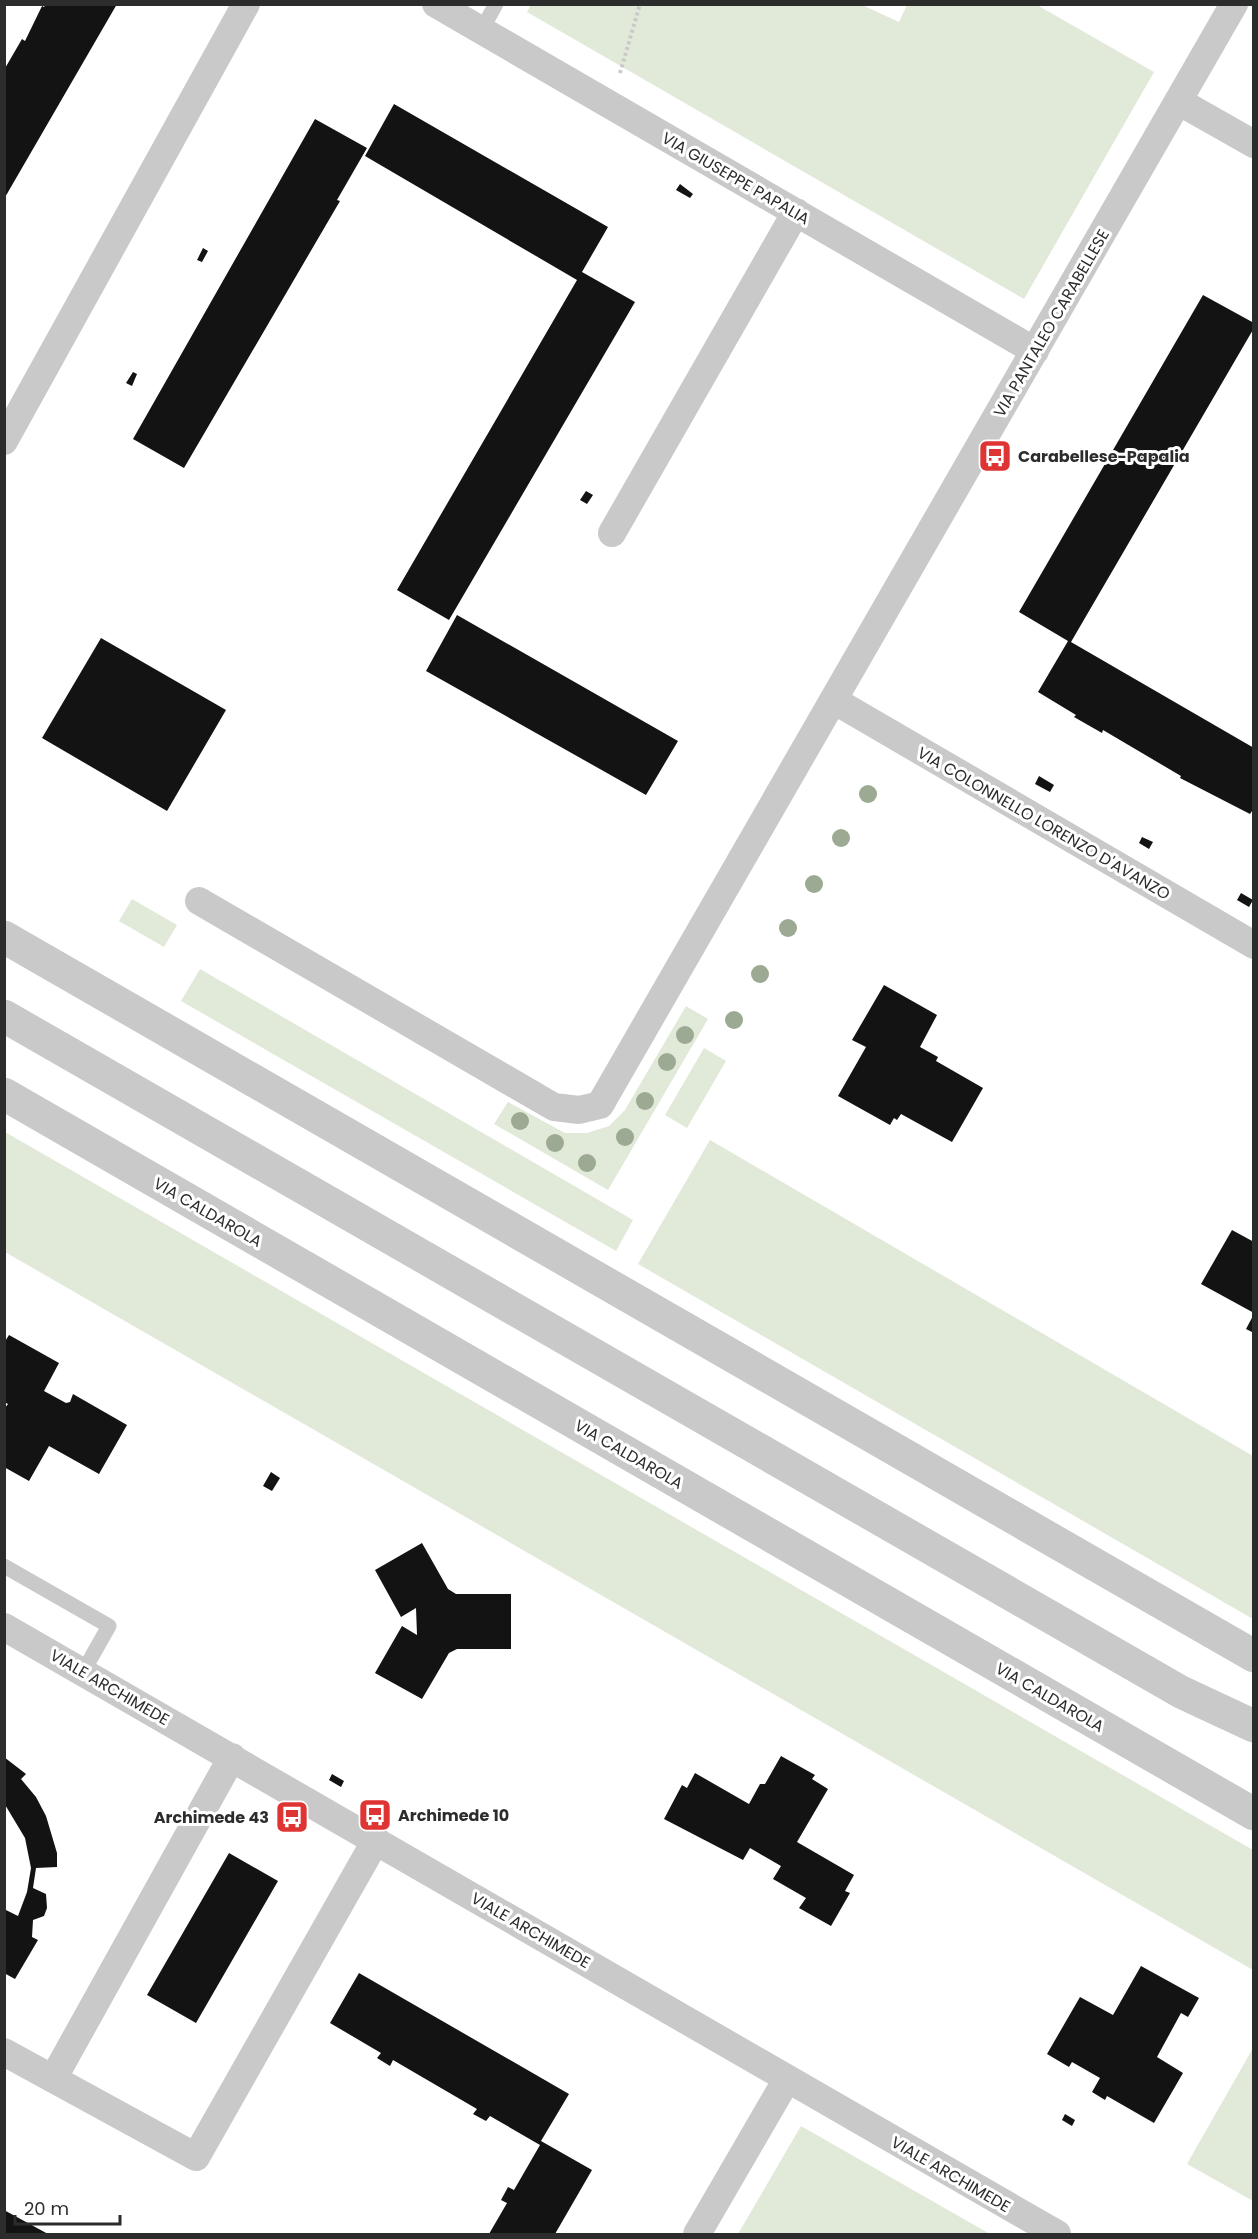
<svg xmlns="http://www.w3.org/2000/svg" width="1258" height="2239" font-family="Poppins,sans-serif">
<rect width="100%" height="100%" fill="#fff"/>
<path fill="#e1e9d9" d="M531,4h329l39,18 8,-17h130l117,67 -130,227 -497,-287z
M132,899l45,26 -13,22 -45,-26z
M200,969l433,251 -17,31 -435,-250z
M686,1006l22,13 -100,171 -114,-66 14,-22 57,31h22l22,-7 16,-16z
M704,1048l22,13 -39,67 -22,-13z
M5,1132l1248,718v120l-1248,-718z
M710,1140l543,316v163l-615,-355z
M1253,2048v153l-66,-37z
M801,2126l189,108h-252z"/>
<path fill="#131313" d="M46,4h71l-113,195v-129l18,-31 3,2 17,-35 2,1z
M394,104l214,123 -26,45 53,30 -186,318 -52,-30 180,-310 -212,-124z
M315,119l52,29 -30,52 3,1 -156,267 -51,-29z
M680,184l13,10 -3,4 -14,-8z
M203,248l5,3 -6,11 -5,-2z
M1203,295l51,28v5l-183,314 183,106v60l-4,6 -70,-36 1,-2 -78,-46 -1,3 -28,-16 2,-2 -38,-23 30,-51 -49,-29z
M133,372l4,2 -5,12 -6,-3z
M586,491l7,4 -6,9 -7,-4z
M457,615l221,126 -32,54 -220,-124z
M101,638l125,72 -59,101 -125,-73z
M1039,776l15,9 -4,7 -15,-8z
M1142,837l11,5 -4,7 -10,-6z
M1241,893l12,7 -4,7 -12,-7z
M884,985l53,30 -17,32 18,10 -2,4 47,27 -31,54 -51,-28 -4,6 -3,-2 -4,7 -52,-29 28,-49 -14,-7z
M1232,1230l22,12v71l-53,-29z
M1254,1314v19l-8,-4z
M9,1335l50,28 -15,28 22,12 4,-1 3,-8 54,31 -28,49 -50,-28 -20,35 -25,-14v-58l4,-5 -4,-2v-59z
M271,1472l9,6 -8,13 -9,-5z
M422,1543l26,46 8,5h55v55h-54l-8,4 -27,46 -47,-26 27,-47 15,9 -1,-27 -15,9 -26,-47z
M781,1756l34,19 -3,4 16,10 -31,53 57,33 -9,16 5,2 -19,33 -32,-18 7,-10 -33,-19 8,-13 -31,-18 -7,12 -79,-41 18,-34 5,3 8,-15 54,31 11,-20h5z
M4,1757l22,17 -5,5 15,18 10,19 11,37v14l-21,1 -3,20 13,6 1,14 -3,8 -11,4 -1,17 6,3 -23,39 -11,-6v-64l14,7 9,-24 4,-24 -6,-30 -21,-35z
M332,1774l12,7 -3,6 -12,-7z
M229,1853l49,28 -82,142 -49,-28z
M1141,1966l58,32 -11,19 -7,-4 -24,44 26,16 -29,50 -47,-27 -2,4 -13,-8 8,-14 -28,-16 -3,5 -22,-13 33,-57 33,18z
M359,1973l210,121 -28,47 51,29 -37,64h-66l18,-31 -6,-3 7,-13 6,3 26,-45 -50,-29 -4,5 -13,-7 4,-5 -84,-49 -3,6 -13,-8 4,-5 -51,-30z
M1065,2114l10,6 -3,6 -10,-6z
M4,2210l44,24h-44z"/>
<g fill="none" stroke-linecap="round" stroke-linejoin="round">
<path stroke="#c9c9c9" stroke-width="4" stroke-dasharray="3 3" stroke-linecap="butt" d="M620,73l20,-69"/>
<path stroke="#c9c9c9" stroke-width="15" d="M481,31l15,-27
M4,1566l105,60 -26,46"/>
<path stroke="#c9c9c9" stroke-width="28" d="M436,4l599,347
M1178,101l76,43
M4,441l242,-437
M612,533l184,-321
M835,701l419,244
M199,901l355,206 25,3 21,-5 634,-1101
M4,1627l1053,607
M4,2052l192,105 180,-317
M53,2079l179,-322
M697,2234l90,-155"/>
<path stroke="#c9c9c9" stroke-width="33" d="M4,937l1250,719
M4,1016l1177,676 73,34
M4,1094l1250,720"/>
</g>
<g fill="#9daa93">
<circle cx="868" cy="794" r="9"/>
<circle cx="841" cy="838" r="9"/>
<circle cx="814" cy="884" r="9"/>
<circle cx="788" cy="928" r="9"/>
<circle cx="760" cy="974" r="9"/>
<circle cx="734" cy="1020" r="9"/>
<circle cx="685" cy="1035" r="9"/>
<circle cx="667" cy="1062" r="9"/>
<circle cx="645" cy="1101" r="9"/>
<circle cx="520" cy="1121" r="9"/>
<circle cx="625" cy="1137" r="9"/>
<circle cx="555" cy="1143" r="9"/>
<circle cx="587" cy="1163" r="9"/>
</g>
<defs>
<g id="bus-square" transform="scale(1.725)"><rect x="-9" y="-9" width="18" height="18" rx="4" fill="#de3433" stroke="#fff"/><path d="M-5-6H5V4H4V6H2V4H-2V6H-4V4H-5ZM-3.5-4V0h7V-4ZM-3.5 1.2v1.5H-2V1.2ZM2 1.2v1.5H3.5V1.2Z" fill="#fff"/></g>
</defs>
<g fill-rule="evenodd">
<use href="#bus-square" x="995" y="456"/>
<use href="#bus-square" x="375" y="1815"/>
<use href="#bus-square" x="292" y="1817"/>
</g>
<g text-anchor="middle" stroke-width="6" stroke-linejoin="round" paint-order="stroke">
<g font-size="16" fill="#2c2c2c" stroke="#fff">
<text transform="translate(736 178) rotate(30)" y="6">VIA GIUSEPPE PAPALIA</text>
<text transform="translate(1051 323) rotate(-60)" y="6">VIA PANTALEO CARABELLESE</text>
<text transform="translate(1044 823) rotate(30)" y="6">VIA COLONNELLO LORENZO D'AVANZO</text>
<text transform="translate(208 1212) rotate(30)" y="6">VIA CALDAROLA</text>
<text transform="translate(629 1454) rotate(30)" y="6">VIA CALDAROLA</text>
<text transform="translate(110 1687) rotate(30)" y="6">VIALE ARCHIMEDE</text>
<text transform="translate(1050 1697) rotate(30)" y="6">VIA CALDAROLA</text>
<text transform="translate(531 1930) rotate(30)" y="6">VIALE ARCHIMEDE</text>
<text transform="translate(951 2174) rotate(30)" y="6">VIALE ARCHIMEDE</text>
</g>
<g font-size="16" font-weight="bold" fill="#2c2c2c" stroke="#fff" text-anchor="start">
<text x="1018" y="462">Carabellese-Papalia</text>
<text x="398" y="1821">Archimede 10</text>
<text x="269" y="1823" text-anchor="end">Archimede 43</text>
</g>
</g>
<rect width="1258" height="2239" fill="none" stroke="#2c2c2c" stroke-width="12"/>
<path d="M15 2215v9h105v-9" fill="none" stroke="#2c2c2c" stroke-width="3"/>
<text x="24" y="2215" font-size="18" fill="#2c2c2c" stroke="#ffffff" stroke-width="4.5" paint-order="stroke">20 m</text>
</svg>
